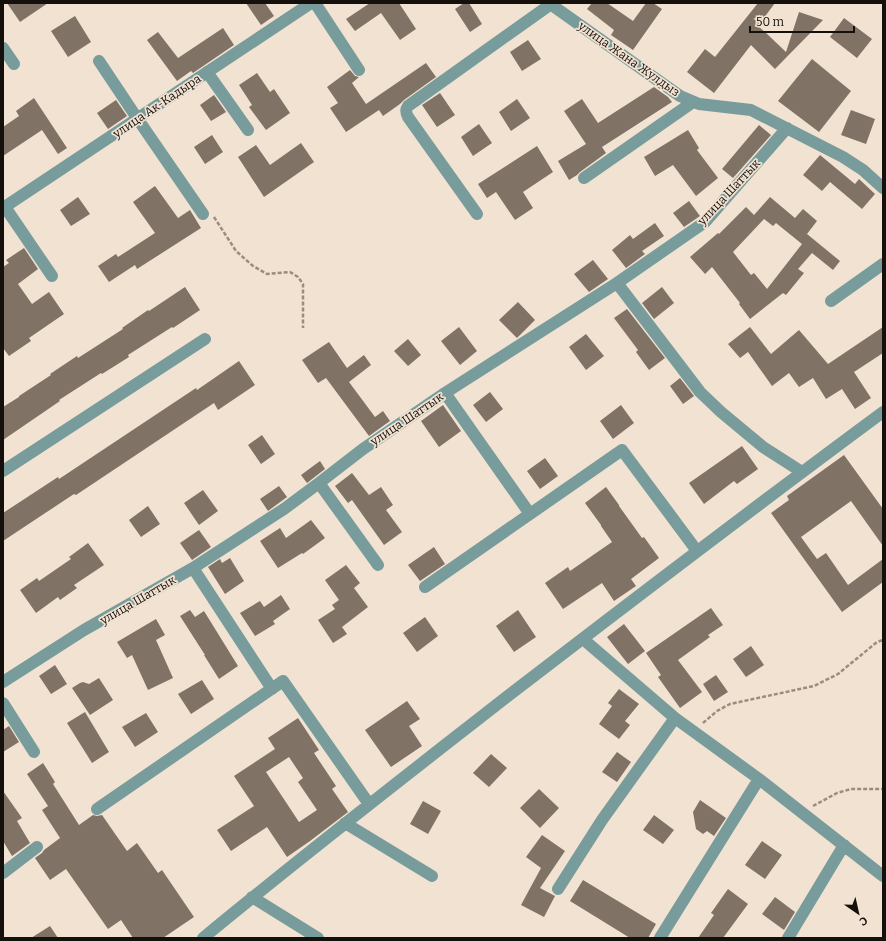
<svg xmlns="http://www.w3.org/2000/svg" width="886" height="941" font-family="Bitter,serif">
<rect width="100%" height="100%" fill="#f2e2d2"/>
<path fill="#807265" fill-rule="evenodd" d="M7,3h41l-28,19z
M246,3h19l9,13 -13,9z
M370,3h29l17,26 -16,11 -19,-27 -26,18 -9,-12z
M464,3h5l13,21 -12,8 -15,-23z
M592,3h15l26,18 13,-18h7l9,6 -29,41 -22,-15 3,-5 -27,-21z
M758,3h17l-17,23 7,6 21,20 13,-40 24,8 -48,49 -24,-24 -37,48 -27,-21 18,-23 10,8z
M75,16l16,26 -23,15 -17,-26z
M844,18l28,21 -15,19 -27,-21z
M223,28l11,17 -41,28 -2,-2 -14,10 -30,-41 11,-8 20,26z
M528,40l13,19 -19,12 -12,-19z
M812,59l39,32 -32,41 -41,-31z
M426,63l10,14 -32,23 -4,4 -17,12 -4,-6 -33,22 -16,-24 8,-5 -11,-16 23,-17 5,6 4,1 -7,6 14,21z
M257,73l13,19 4,-3 16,24 -24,17 -17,-23 3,-2 -13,-20z
M654,87l14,10 4,5 -70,45 4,6 -26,19 -3,3 -8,5 -11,-19 28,-17 -22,-33 18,-12 16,24z
M440,93l15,22 -18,12 -15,-22z
M214,95l12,17 -15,9 -11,-16z
M34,98l33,50 -9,6 -16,-24 -39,26v-29l16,-11 -3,-5z
M517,99l13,19 -19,13 -12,-19z
M116,100l11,16 -19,13 -11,-16z
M851,110l24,9 -9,25 -25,-9z
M479,124l13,19 -19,13 -12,-19z
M759,125l12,10 -38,43 -11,-9z
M688,130l11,18 -2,2 21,28 -22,18 -23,-31 -18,11 -11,-19z
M212,135l11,17 -18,12 -11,-17z
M301,143l13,19 -50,35 -26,-40 18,-12 14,20z
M537,146l16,26 -30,20 10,16 -18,12 -19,-28 -9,6 -9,-14z
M820,155l35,29 4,-5 16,15 -13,15 -32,-27 -8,9 -19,-16z
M155,186l23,32 12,-8 11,18 -64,41 -2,-4 -26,17 -11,-16 18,-12 2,3 37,-24 -22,-31z
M78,197l12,17 -19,12 -11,-16z
M770,197l25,21 8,-9 14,12 -10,13 33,27 -7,9 -21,-17 -14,16 6,4 -18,22 -3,-2 -33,26 -11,-15 1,-1 -28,-36 -7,7 -15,-17 28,-24 1,1 27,-27 8,8zM764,219l9,7 3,-3 26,21 -35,45 -13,-16 -3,2 -18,-23z
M689,201l11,15 -16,11 -11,-14z
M655,223l9,13 -22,15 3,3 -19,14 -14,-18 18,-15 3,4z
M24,248l14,21 -20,15 14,20 17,-12 15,22 -35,24 2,3 -22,15 -6,-8v-81l6,-4 -3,-3z
M593,260l15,19 -19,13 -15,-18z
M185,287l15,23 -27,18 -1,-1 -44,28 1,2 -27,17 -1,-1 -42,27 1,1 -57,39v-33l16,-10v-1l32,-21 -1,-1 27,-18 1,2 45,-29 -1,-1 26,-18 1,1z
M662,287l12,16 -20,16 -12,-16z
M518,302l17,18 -18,18 -18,-18z
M627,309l38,49 -16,12 -13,-18 2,-2 -24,-32z
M459,327l18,24 -17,14 -19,-24z
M750,327l21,27 28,-24 29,34 55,-37v26l-29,19 17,26 -16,11 -13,-20 -16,10 -13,-21 -14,9 -10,-14 -17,13 -24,-34 -8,6 -12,-14z
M586,334l18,22 -18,14 -17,-23z
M408,339l13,16 -13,11 -14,-15z
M329,342l18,26 17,-13 7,10 -22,17 26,35 8,-6 7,10 -21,15 -43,-58 -8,5 -16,-23z
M239,361l16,24 -37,25 -4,-7 -138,92 -2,-1 -71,47v-28l55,-36 1,2 137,-91 1,2z
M680,378l14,18 -11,8 -13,-18z
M490,392l13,17 -17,13 -13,-17z
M443,405l18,26 -22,16 -18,-26z
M621,405l13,18 -21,16 -13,-18z
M262,435l13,19 -14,10 -13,-19z
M742,446l16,23 -21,15 -3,-3 -30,23 -15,-21z
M844,455l39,54v37l-32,-45 -50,36 16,22 9,-6 22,32 35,-26v23l-41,30 -71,-99 18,-13 -2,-4z
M545,458l13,18 -18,13 -13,-18z
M320,461l5,8 -18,14 -6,-8z
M352,473l17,22 12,-8 12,18 -7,5 16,22 -18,13 -32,-45 -4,3 -13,-17z
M279,486l8,11 -19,14 -8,-12z
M606,487l13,18v1l23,32 2,-1 15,21 -28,21 5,7 -22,15 -12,-18 -39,26 -18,-26 23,-16 2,4 42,-29 -11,-16v-1l-16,-22z
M203,490l15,21 -19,14 -15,-22z
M148,506l12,18 -19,13 -12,-17z
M311,520l14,18 -22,16 -1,-1 -24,15 -18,-27 20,-13 6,10z
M199,530l12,17 -19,13 -12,-17z
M88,543l16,22 -30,20 3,3 -17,12 -2,-3 -22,16 -16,-23 17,-12 2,3 32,-22 -2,-2z
M434,547l11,17 -25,17 -12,-16z
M230,558l14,23 -19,13 -17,-27 12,-8 2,4z
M346,565l14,18 -6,5 14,19 -26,20 5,7 -14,9 -15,-23 17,-11 -3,-4 7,-5 -14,-20z
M281,595l9,14 -17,12 2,3 -20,12 -15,-23 20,-12 4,6z
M711,608l12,17 -15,10 2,2 -32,23 24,32 -22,16 -22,-31 3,-2 -15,-22z
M190,610l5,7 9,-6 34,55 -19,13 -15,-24h1l-25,-39z
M518,610l18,27 -22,15 -18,-26z
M425,617l13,19 -21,16 -14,-19z
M156,619l9,16 -9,5 17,38 -25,12 -16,-35 -5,3 -10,-16z
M624,624l21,27 -17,13 -21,-27z
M751,646l13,19 -18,12 -13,-18z
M55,665l12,19 -16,10 -12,-18z
M716,675l12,17 -14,9 -11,-17z
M99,678l14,22 -23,15 -18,-27 8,-5 3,-1 6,2z
M202,680l12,19 -23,15 -13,-20z
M619,689l20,15 -14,17 5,4 -11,14 -20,-15 13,-18 -4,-3z
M407,701l13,18 -11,7 13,20 -31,21 -26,-37z
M85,712l24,40 -17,11 -25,-40z
M146,713l12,19 -23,15 -13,-20z
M298,718l21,32 -5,3 22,33 -4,3 16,23 -38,29 -23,16 -20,-30 -36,24 -14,-21 37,-24 -20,-30 41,-27 -7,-11zM289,757l14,21 -5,4 19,28 -18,12 -33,-50z
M9,726l10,16 -16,10v-22z
M617,752l14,10 -14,20 -15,-10z
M491,754l16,14 -18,19 -16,-14z
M43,763l12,19 -2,2 26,41 14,-10 4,1 5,-1 25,36 10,-8 21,30 4,-3 32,47 -31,21h-30l-12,-18 -13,9 -42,-60 -16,11 -15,-22 7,-5 2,-3 16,-12 -18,-28 6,-4 -21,-32z
M539,789l20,19 -19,20 -20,-20z
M3,791l19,27 -5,3 13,22 -18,13 -9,-15z
M700,800l26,18 -12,18 -7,-5 -4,3 -7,-5 -3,-17z
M423,801l18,10 -13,23 -18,-10z
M654,815l20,15 -11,14 -20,-14z
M542,835l23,16 -25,37 15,8 -11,21 -23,-12 20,-37 -15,-11z
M762,841l20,14 -17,24 -20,-14z
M583,880l73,44 -8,14h-18l-60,-37z
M728,889l20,15 -25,34h-25l16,-23 -3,-2z
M775,897l20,15 -11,18 -22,-16z
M50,926l8,12h-27z"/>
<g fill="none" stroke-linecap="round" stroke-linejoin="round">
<path stroke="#998d82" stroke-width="2.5" stroke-dasharray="4 2" stroke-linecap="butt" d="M214,217l22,34 17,15 14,8 23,-2 8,5 5,7v44
M703,723l14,-12 13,-7 84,-18 24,-12 39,-32 6,-2
M813,806l24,-13 14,-4h32"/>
<path stroke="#789c9c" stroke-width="12" d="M315,3l44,67
M549,3l131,93 19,8 52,6 92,47 20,13 20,18
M3,48l11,16
M99,61l38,57 66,96
M207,72l41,58
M584,178l109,-76
M5,207l47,69
M3,208l308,-205
M477,214l-69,-97c-2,-4 -3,-7 0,-11l143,-102
M617,283l83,109 21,20 42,35 39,25
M831,301l52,-37
M445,393l85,121
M3,471l202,-132
M319,483l59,82
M193,568l79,121
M425,587l197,-137 75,101
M583,639l92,79 84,61 124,97
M3,682l81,-52 109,-62 91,-59 35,-26 44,-34 82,-56 172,-110 88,-61 82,-94
M3,703l31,49
M97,809l186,-128 86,123
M345,823l87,53
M3,873l34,-26
M558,889l44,-69 73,-102
M252,897l66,41
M203,938c99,-82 200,-160 301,-239 126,-97 252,-193 379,-287
M660,938l99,-159
M788,938l56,-93"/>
</g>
<g text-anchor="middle" stroke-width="3.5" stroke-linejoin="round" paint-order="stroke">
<g font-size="12" fill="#15100b" stroke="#f2e2d2">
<text transform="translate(629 59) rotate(35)" y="4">улица Жана Жулдыз</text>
<text transform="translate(157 106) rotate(-34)" y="4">улица Ак-Кадыра</text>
<text transform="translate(729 192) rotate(-47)" y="4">улица Шаттык</text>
<text transform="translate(407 419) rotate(-34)" y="4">улица Шаттык</text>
<text transform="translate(138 600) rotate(-30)" y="4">улица Шаттык</text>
</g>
</g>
<rect width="886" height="941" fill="none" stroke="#15100b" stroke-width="8"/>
<g transform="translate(858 913) rotate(146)" stroke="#f2e2d2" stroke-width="3" paint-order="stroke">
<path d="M0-3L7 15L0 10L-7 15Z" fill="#15100b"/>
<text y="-6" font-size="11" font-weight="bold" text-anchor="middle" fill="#15100b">С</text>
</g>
<path d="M750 26v6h104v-6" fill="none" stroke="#15100b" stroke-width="2"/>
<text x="756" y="26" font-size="12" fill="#15100b" stroke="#f2e2d2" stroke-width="3" paint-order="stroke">50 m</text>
</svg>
